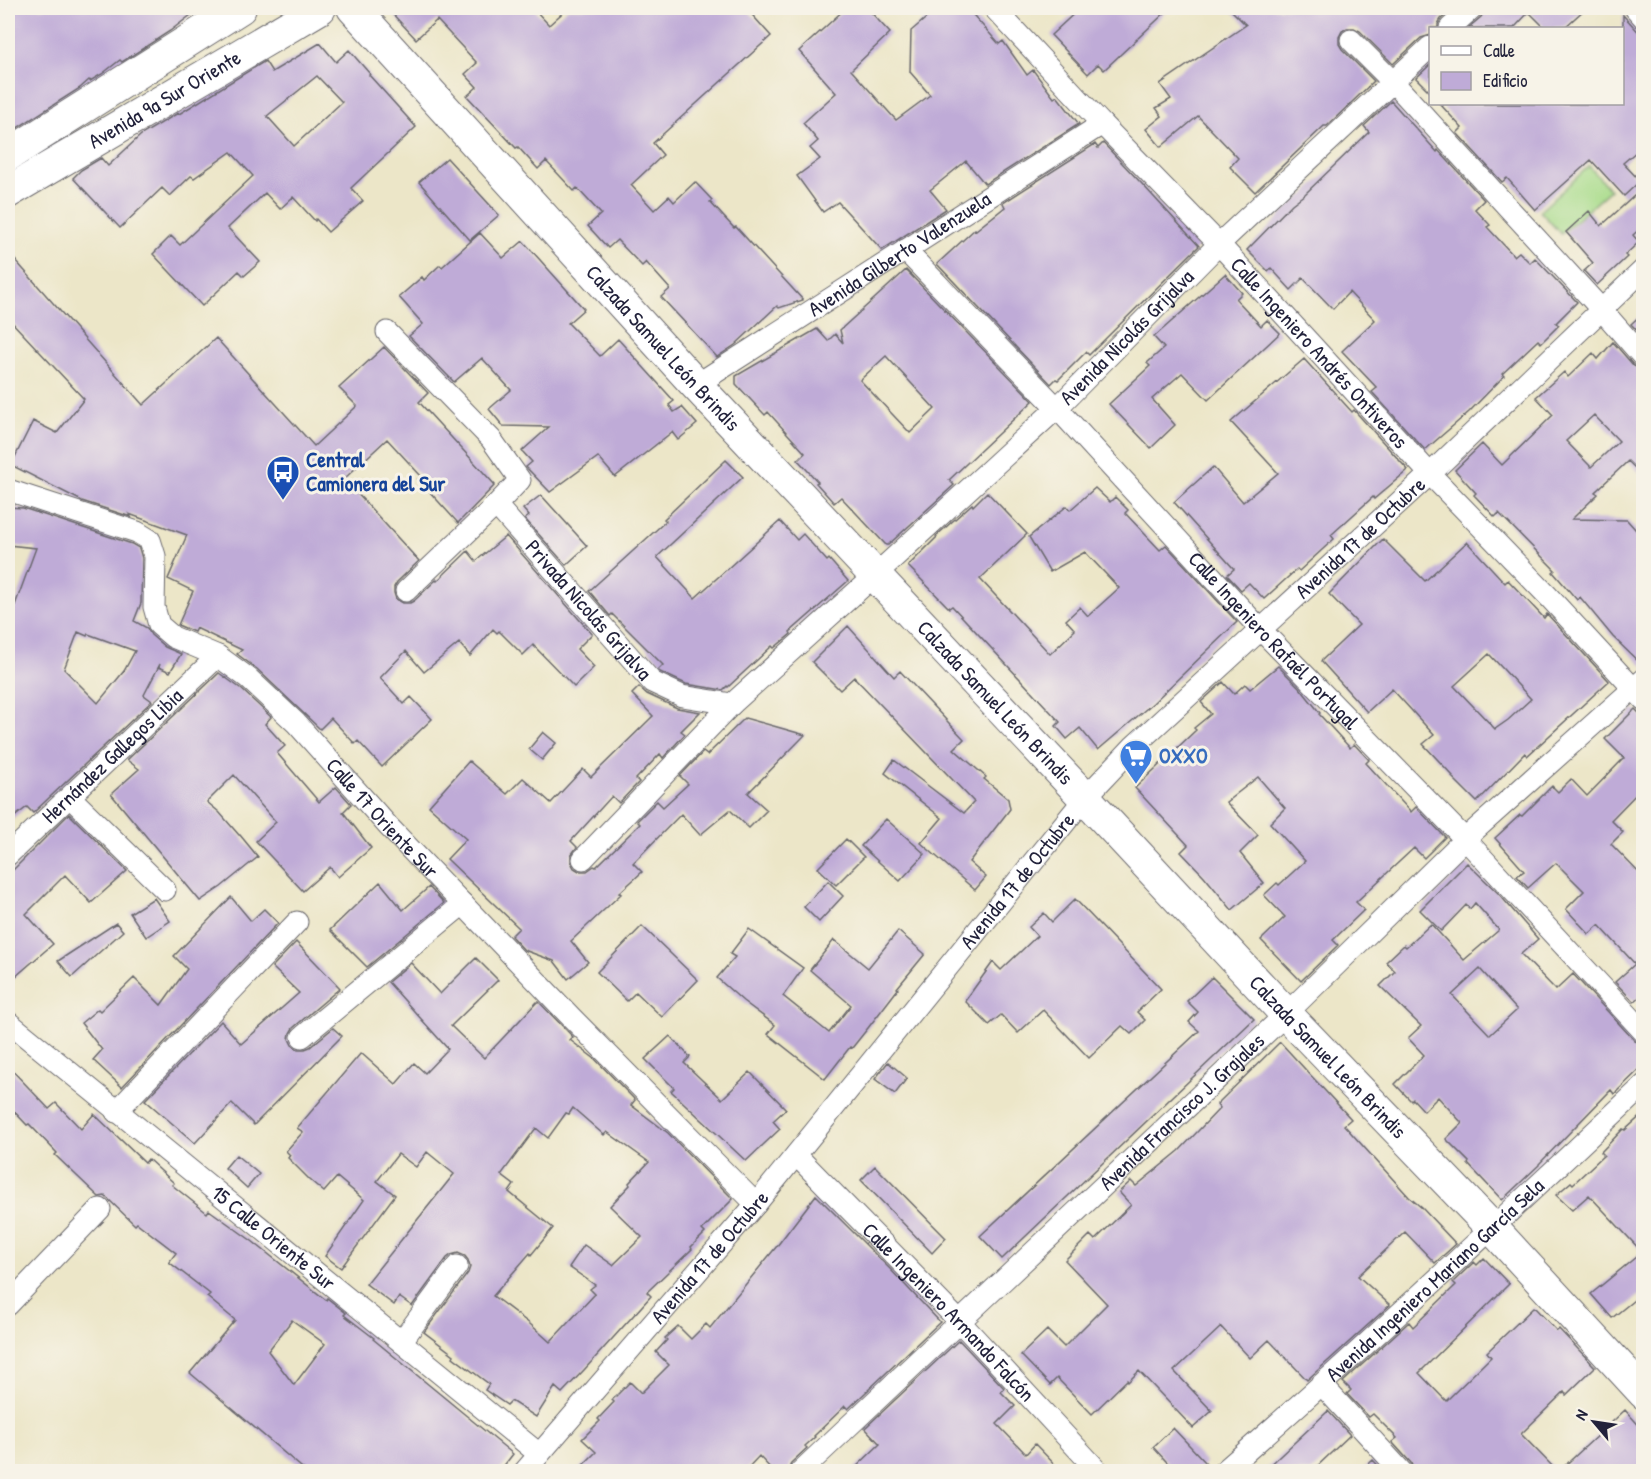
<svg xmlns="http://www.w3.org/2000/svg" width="1651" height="1479" font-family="'Patrick Hand',sans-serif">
<rect width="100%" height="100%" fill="#f7f3e8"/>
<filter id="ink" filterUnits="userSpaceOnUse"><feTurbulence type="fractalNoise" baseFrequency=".0167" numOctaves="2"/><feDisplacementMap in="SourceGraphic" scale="12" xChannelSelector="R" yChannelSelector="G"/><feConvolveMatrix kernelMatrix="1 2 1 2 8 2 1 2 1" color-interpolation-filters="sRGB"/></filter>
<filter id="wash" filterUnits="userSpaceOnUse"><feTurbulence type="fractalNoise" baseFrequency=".008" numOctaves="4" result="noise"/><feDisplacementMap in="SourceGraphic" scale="24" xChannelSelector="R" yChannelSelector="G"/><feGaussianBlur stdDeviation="1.35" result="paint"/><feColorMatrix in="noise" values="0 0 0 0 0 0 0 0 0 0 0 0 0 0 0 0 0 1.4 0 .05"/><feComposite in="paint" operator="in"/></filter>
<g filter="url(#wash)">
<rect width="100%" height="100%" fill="#ece6c8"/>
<path fill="#a9dc8b" stroke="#667f63" stroke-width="1.5" d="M1589,166l21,24 -49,44 -21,-23z"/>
<g id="blocks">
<path fill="#bfabd7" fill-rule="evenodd" d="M8,8h192l-30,23 -48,31 -2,-2 -18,14 -12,7 -1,-1 -9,8 -72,46z
M387,8h146l16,17 19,-17h178l25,28 -118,107 10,12 -32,30 23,25 15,-14 5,6 21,-20 17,18 -2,2 24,26 2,-1 67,73 -24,8 -2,-2 -42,39 -18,12 -56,-60 9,-8 -24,-27 -4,4 -25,-26 -9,8 -20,-22 13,-12 -24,-26 -3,3 -28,-30 -8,8 -20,-22 -2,1 -49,-52 10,-9 -12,-13 12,-11 -40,-43 -21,19z
M846,8h21l23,25 -39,37 45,50 34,-25 -20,-23 1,-41 27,-23h29l32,36 4,-3 24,34 6,-5 21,28 3,-2 22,28 -94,60 -19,-23 -36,29 16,19 -64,41 -44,-48 -15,10 -26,-36 23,-17 -10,-11 8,-7 -15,-18 33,-30 -37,-42z
M1080,8h90l-66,62 -6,-6 -10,10 -37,-39z
M1229,8h225l-13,11 -3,5v4h-7v7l-10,3 -28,26 -33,-33 -6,-3h-7l-5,3 -3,6v7l3,5 32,32 -47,45h-3l-69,66 -25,-25 8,-9 -40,-42 -37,31 -15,-18 16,-13 -6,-8 15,-9 -11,-15 86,-59z
M1484,8h102l-22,20h-19l-16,-16 -15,16h-46l13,-11 3,-5z
M1623,15l21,23v107l-21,18 17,18 -16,15 -33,-36 -56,50 -28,-32 -5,4 -45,-49 5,-5 -22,-24h183z
M320,43l16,19 13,-12 21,24 -1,1 47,52 -65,61 12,13 -35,31 -12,-13 -1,2 -22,-24 -13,12 -15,-16 -37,35 32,34 -16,14 -5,-5 -37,35 -49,-52 18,-18 9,9 73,-69 -22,-24 -37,26 -3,-2 -21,20 -8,-8 -42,40 -47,-50 8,-8 20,-12 7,8 33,-31 37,-22 1,1 86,-53 7,11zM317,76l25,26 -48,44 -27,-30z
M1431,64v29l-15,-15z
M1391,101l46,51 1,-2 46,50 -9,9 15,16 -3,2 27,29 5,-4 11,11 5,-5 42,44 -21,21 3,2 -18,18 -3,-3 -36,34 2,2 -35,36 -44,38 -53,-58 5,-4 -35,-37 33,-31 -26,-28 -16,17 -30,-31 -12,12 -20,-22 -3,3 -21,-21 45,-46 13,-10 64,-62 -5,-6z
M1103,143l39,41 57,62 -110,109 -3,-3 -28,28 -2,-1 -5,5 -114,-120 38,-35 1,1 29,-23 -2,-4 92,-59 3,4z
M447,158l52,57 -29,25 -51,-58z
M1644,187v38l-11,10 6,7 -14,13 2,2 -30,28 -13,-14 9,-8 -27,-31 23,-21 12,15z
M480,233l23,25 20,-17 61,68 -16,14 32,33 18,-17 56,62 -5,4 5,7 8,-5 15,17 -19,16 -6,-8 -57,45 -17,-20 -48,35 -24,-25 6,-5 -10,-11 27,-24 -46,-1 -14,-17 22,-19 -29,-32 -28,24 -45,-46 14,-12 -24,-27 23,-20 2,3 16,-15 2,2z
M8,252l135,153 73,-67 98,108 43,-40 -18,-18 45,-41 44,46 -9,9 76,83 -37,38 -40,-44 3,-3 -34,-37 -43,40 75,82 -22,21 -3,5v6l2,6 7,4h7l4,-2 22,-21 1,1 31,-30 8,10 30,-25 86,98 -15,15 17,18 -20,20 -41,-42 -10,10 -24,-24 -2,2 -4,-4 -23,27 -11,-13 -35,29 -18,-21 -26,27 24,26 7,-7 21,22 -50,48 -24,-26 -3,3 -24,-26 -11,11 -63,-60 -20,-15 5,-4 -46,-22 -2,4 -16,-7 15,-34 -25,-12 19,-44 -58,-21 2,3 -49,-16 -71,-36 22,-44 24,12 27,-34 -76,-81z
M906,270l127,131 -84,79 5,5 -66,60h-2l-45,-48 -7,6 -18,-20 2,-1 -20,-22 7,-7 -37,-41 -3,3 -29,-31v-8l81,-47 11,12 7,-7 8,9 -3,-13zM886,356l49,53 -25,24 -50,-53z
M1225,274l17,19 -6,6 25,27 6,-6 13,13 -72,67 -26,-27 -30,26 23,26 -24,23 -42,-44 41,-38 -3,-3 17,-15 -10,-11z
M1644,312v26l-13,-14z
M1613,342l21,24 10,4v107l-16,-16 -33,31 3,2 -26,25 55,1 17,19v128l-31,-30 -33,-40 -3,3 -24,-28 2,-2 -56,-57 -4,4 -21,-22 2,-2 -21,-23 27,-26 20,21 51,-50 -17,-18 28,-25 4,5 25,-24 5,6zM1594,415l25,26 -28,26 -25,-26z
M1304,359l48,53 2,-2 54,60 -34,29 -1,-2 -42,38 3,4 -35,32 -2,-2 -33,30 -15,-16 -8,7 -14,-15 7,-6 -60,-67 39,-35 30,35 35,-29 -47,-51z
M726,460l17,17 -86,80 38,41 85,-77 17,19 6,-6 24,27 2,-2 19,22 -58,51 1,2 -17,14 -2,-2 -44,41 -1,-1 -4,4 -37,-6 -26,-12 -2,-2 5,-5 -51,-51 -2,2 -21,-25 77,-70 -2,-2z
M1095,488l15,14 5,-5 13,13 -3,3 35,37 6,-5 71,77 -84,81 -55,47 -18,-22 -13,11 -11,-13 4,-4 -108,-116 -3,2 -41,-42 29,-29 -1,-1 36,-32 1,2 14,-14 40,42 -47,45 70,75 25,-24 -9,-10 14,-13 8,9 31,-28 -34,-36 -35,20 -21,-35 38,-31 3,4z
M541,495l46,51 -21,19 -41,-46 4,-3 -6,-7z
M8,507l15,1 109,36 7,4 3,10 -1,45 -7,18 13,7 4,7 14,12 16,7 -11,18 -11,-5 1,-3 -16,31 8,6 -119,112 -6,-6 -19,15v-217l6,3 22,-60 -28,-3zM78,632l9,4 1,-2 47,17 -11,20 -26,32 -34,-34z
M1383,539l42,42 42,-39 38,41 3,-3 36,38 3,-4 62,67 -82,75 -2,-3 -48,49 -25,-25 1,-1 -30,-32 11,-9 -42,-46 -25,23 -46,-51 38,-36 -30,-31zM1489,654l42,45 -23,21 -13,9 -41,-43z
M848,626l46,51 6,-6 64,68 -10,10 32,28 -2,2 24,20 2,10 -41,53 17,15 -11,13 -54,-47 21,-25 -57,-45 9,-13 70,53 10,-11 -120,-125 -14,13 -28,-28z
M1278,666l22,22 20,25 -1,1 31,34 4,-4 15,16 -3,3 45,49 5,-5 29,30 -21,21 -10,-10 -58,54 8,8 -31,30 5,5 -37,36 -40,-41 24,-23 -21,-22 13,-12 2,2 26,-24 -35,-38 15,-15 -27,-31 -32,25 32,33 -18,18 24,30 -32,27 -28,-34 -23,-24 7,-7 -53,-57 61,-58 -2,-2 17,-14 -10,-12 22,-20 11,12 11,-10 5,5z
M219,673l21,15 31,29 -6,7 20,22 -8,7 42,49 17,-15 15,17 -8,8 28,36 -33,29 -8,-10 -27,24 -47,-50 20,-19 -42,-47 -27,27 12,10 20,23h1l18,22 -37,30 -21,14 -89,-107 28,-25 -12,-9z
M639,687l8,7 30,14 23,4 -19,19 4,3 -22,24 -3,-4 -24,25 3,3 -20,21 -7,-7 -41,45 6,6 -6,8v7l3,6 5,3h8l7,-5 2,1 44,-43 -3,-3 20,-20 6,6 25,-23 -8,-8 23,-24 4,3 38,-37 60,17 -57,58 19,17 -18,18 -19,-18 -30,25 -19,-21 -48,49 9,9 -23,21 2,1 -50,47 17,21 -20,17 -14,-18 -30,-11 -13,-14 8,-8 -72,-69 19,-20 -37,-33 40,-45 38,33 16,-16 28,25 32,-34 8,8 62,-61 -21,-22z
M1635,709l9,9v68l-33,34 12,12 -12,12 33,34v115l-10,9 -19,-20 20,-18 -36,-39 -10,9 -23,-25 18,-18 -28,-28 -28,25 -11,-12 7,-5 -29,-33 25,-23 2,1 30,-30 6,6 13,-13 16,17 37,-38 -19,-19z
M543,732l13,11 -14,17 -13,-11z
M69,814l58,57 -36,32 -26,-28 -39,39 27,30 -45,39v-108z
M886,819l39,35 -25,27 -39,-35z
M846,839l18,18 -28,28 -18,-17z
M1467,863l31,30 40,46 -17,15 35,36 17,-16 62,67 9,3v21l-30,29 -3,-4 -72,74v1l-37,35 -34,-36 1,-2 -23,-23 16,-16 -24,-26 -14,14 -11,-12 -2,2 -16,-17 29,-29 -16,-17 13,-12 -41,-40 15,-15 -9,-9 18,-17 2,2 25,-23 33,36 35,-30 -24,-27 -5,6 -4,-4 -25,26 -21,-21zM1480,969l37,41 -27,25 -38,-40z
M828,881l15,15 -24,26 -15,-15z
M380,882l23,28 26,-23 15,16 -77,64 -37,-37z
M231,897l20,24 13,-12 14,14 -156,164 -29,-27 9,-10 -21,-27 17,-14 2,2 34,-33 27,27 26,-36 -13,-13z
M154,898l16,23 -24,16 -16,-24z
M1075,899l86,90 -24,23 8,8 -14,14 -9,-8 -33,32 -46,-48 -25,23 -17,-18 -12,10 -24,-24 28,-39 8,8 36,-34 -8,-9 15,-14 8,9z
M116,923l7,8 -51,46 -14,-16z
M642,926l56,54 -36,37 -26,-25 -9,9 -30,-29z
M749,929l54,39 -20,28 46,37 22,-28 -41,-35 24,-30 34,28 30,-37 27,23 -28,34 1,1 -30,39 -16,20 -2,-1 -25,32 -57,-45 7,-9 -32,-24 -26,-23 18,-21 -5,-3z
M296,942l44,46 -47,40 -3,5 -1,6 3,6 6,4h7l5,-2 23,-19 9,8 -88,89 -22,-22 -37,40 -50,-43 76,-79 20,23 58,-51 -27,-26z
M476,958l22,22 -47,46 33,32 53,-56h2l34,35 -3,3 25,19 40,41 -4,5 37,28 65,66 -31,31 3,3 -14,14 1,2 -45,43 4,4 -67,74 -22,23 -7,-6 -19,30 -25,-16 -4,4 -22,-15 4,-6 -36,-27 1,-2 -30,-23 44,-59 2,-6 -2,-7 -3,-4 -7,-3 -7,2 -4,3 -35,48 -13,-9 -5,8 -28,-21 88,-110 -27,-22 -11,15 -18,-13 -21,27 18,14 -54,73 -16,-12 39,-56 -27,-23 -13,15 -14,-12 -22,-22 2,-3 -4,-4 17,-19 -6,-4 64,-75 35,31 18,-21 11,10 23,-24 -60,-67 23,-19 29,31zM573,1108l31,27 3,-3 42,30 -20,21 1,2 -20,21 32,31 -29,28 -29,-20 -15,22 26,18 -5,4 5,5 -45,48 -20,-18 -37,-28 37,-43 1,2 22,-27 -44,-36 5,-7 -13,-10 35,-47 12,10 18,-25 3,1z
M1212,977l42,42 -252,240 -22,-23 219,-205 -10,-9 9,-10 -11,-11z
M670,1036l20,21 -6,6 38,36 28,-27 36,37 -13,12 7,8 -34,32 -75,-70 3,-3 -29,-29z
M1280,1042l71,77 -7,6 65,72 13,11 34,36 -21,19 -30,-31 -47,44 32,29 -83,75 -38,-40 -19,18 -29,-31 -47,44 38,40 -19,17 -54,-57 -11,11 -1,-2 -35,34 -35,-36 -7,7 -29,-30 26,-25 17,17 43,-43 -42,-44 25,-25 5,5 36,-35 -12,-13 12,-11 5,5 43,-35 41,-43 -3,-4z
M888,1062l19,16 -12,16 -20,-15z
M8,1066l41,43 7,-6 25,26 13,-15 51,49 3,-4 26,24 -2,2 35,28 2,-3 43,31 74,59 1,-2 19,15 -2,2 30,23 -1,1 140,115 -14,18h-192l-117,-99 45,-53 -28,-23 3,-3 -41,-32 7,-9 -39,-30 -2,2 -30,-29 -6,1 -44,-42 2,-2 -28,-29 -2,1 -19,-20zM292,1320l33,24 -31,41 -26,-34z
M1644,1113v179l-32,26 -21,-24 51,-42 -53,-57 -17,15 -16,-15 15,-13 2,2 31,-29 -3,-3 22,-23 2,1z
M236,1155l23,19 -12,14 -22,-20z
M875,1166l71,72 -14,15 -71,-73z
M816,1195l75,75 49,52 -92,87 -3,-3 -31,30 1,1 -10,9 2,2 -16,15 -3,9h-14l-15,-16 -15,16h-168l20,-20 -14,-13 18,-18 -2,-2 16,-17 -2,-2 18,-18 11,11 28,-28 -13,-13 11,-12 -2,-2 13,-12 13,13 15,-15 4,4 67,-82z
M1484,1258l25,26 -90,89 27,28 45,-44 -4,-5 47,-45 23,24 2,-2 36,38 -29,28 -2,-3 -43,42 37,38h-144l-3,-9 -19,-21 5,-4 -24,-24 -4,3 -22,-23 4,-4 -8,-8 66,-60 4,5 43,-42 -3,-3 21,-20 3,3z
M959,1340l45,48 -3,4 14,14 -18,18 29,30 9,-10 27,28h-211l29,-28 -15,-16z
M1625,1410l19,21v41h-86z
M1328,1411l22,24 -39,37h-48z
M1173,1428l33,35 -9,9h-21l-23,-25z
M1373,1460l11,12h-24z"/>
</g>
</g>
<g filter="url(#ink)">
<use href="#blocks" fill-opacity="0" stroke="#69676c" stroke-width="1.5"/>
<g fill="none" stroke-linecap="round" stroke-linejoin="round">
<g stroke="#69676c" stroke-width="23">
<g id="street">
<path id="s1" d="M994,8l108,116 117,120 211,230 118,122 96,104"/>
<path d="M1635,8l9,10"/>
<path d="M1450,28l22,-20"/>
<path d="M1351,40l43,43 207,226 43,49"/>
<path id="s2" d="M905,250l152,158 204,222 204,209 179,193"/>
<path d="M387,332l104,107 29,41 -24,25 -90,86"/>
<path id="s3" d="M696,385l406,-261"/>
<path id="s4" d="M8,490l129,42 13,8 5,16 -1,51 5,18 14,12 45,19 30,22 48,45 93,104 183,191 184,186"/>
<path id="s5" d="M496,505l156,177 30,14 50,8"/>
<path d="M70,797l95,93"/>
<path id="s6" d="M8,855l210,-199"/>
<path id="s7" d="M583,859l149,-155 142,-128 183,-168 162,-164 211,-197"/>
<path id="s8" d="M8,1022l531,432"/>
<path d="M302,1037l161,-133"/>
<path d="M116,1112l181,-190"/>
<path id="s9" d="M796,1155l164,167 139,150"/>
<path d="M8,1305l92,-96"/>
<path d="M401,1342l56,-76"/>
<path d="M1322,1385l80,87"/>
<path id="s10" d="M524,1472l232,-268 329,-406 49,-52 296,-272 214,-205"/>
<path id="s11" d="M800,1472l486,-458 179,-175 179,-160"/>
<path id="s12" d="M1223,1472c144,-126 283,-256 421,-387"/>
</g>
</g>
<g stroke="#69676c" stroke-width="34">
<g id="secondary">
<path id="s13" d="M353,8l343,377 389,413 201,216 207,215 151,164"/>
<path d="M8,155l232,-147"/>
<path id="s14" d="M8,192l312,-184"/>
</g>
</g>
<use href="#street" stroke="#fff" stroke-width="21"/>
<use href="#secondary" stroke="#fff" stroke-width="32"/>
</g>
</g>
<defs>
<g id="bus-pin" transform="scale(1.725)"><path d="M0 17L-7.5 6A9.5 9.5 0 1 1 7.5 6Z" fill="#1a4fb4" stroke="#f7f3e8"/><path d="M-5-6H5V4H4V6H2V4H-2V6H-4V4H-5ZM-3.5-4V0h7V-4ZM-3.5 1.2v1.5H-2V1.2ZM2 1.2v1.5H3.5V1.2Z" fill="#fff"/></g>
<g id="supermarket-pin" transform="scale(1.725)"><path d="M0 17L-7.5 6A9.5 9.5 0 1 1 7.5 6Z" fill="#3f7fe0" stroke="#f7f3e8"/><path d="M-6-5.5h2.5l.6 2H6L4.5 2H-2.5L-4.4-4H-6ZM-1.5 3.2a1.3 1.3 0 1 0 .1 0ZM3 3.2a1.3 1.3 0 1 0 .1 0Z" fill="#fff"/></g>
</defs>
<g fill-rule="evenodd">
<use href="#bus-pin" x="283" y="472"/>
<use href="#supermarket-pin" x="1136" y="756"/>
</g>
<g text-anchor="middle" stroke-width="6" stroke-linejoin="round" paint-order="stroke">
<g font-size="21" fill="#22223b" stroke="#f7f3e8">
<text dy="7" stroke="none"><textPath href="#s14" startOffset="182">Avenida 9a Sur Oriente</textPath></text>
<text dy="7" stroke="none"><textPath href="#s3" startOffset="242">Avenida Gilberto Valenzuela</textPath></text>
<text dy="7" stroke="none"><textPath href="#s7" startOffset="754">Avenida Nicolás Grijalva</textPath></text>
<text dy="7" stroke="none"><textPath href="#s13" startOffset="460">Calzada Samuel León Brindis</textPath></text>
<text dy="7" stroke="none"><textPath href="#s1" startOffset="474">Calle Ingeniero Andrés Ontiveros</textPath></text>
<text dy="7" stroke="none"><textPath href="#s10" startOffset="1256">Avenida 17 de Octubre</textPath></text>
<text dy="7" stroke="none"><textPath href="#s5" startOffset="140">Privada Nicolás Grijalva</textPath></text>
<text dy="7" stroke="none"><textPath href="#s2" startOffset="537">Calle Ingeniero Rafaél Portugal</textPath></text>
<text dy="7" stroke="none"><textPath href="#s13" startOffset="946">Calzada Samuel León Brindis</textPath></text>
<text dy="7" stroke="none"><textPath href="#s6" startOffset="144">Hernández Gallegos Libia</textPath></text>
<text dy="7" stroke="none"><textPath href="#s4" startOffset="536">Calle 17 Oriente Sur</textPath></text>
<text dy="7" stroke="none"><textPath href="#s10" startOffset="770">Avenida 17 de Octubre</textPath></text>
<text dy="7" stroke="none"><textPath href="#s13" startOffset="1432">Calzada Samuel León Brindis</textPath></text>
<text dy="7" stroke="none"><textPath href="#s11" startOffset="525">Avenida Francisco J. Grajales</textPath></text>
<text dy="7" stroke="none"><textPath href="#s8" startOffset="342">15 Calle Oriente Sur</textPath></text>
<text dy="7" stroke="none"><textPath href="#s10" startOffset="284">Avenida 17 de Octubre</textPath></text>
<text dy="7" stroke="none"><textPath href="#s12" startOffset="286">Avenida Ingeniero Mariano García Sela</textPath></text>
<text dy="7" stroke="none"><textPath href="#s9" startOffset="219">Calle Ingeniero Armando Falcón</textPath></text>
</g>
<g font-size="21" font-weight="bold" fill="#164399" stroke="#f7f3e8" text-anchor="start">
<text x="306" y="467">Central<tspan x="306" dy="24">Camionera del Sur</tspan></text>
</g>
<g font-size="21" font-weight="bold" fill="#366cbe" stroke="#f7f3e8" text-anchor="start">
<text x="1159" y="763">OXXO</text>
</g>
</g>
<rect width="1651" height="1479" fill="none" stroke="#f7f3e8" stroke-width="30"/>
<rect x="1429" y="27" width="195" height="78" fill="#f7f3e8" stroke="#a29fa3" stroke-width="1.5"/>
<rect x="1441" y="46" width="30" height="9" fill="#ffffff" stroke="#a29fa3" stroke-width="1.5"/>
<text x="1483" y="57" font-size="18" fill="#22223b">Calle</text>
<rect x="1441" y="72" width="30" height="18" fill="#bfabd7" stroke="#a29fa3" stroke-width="1.5"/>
<text x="1483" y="87" font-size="18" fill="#22223b">Edificio</text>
<g transform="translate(1594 1422) rotate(299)" stroke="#f7f3e8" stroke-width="4.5" paint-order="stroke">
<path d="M0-4.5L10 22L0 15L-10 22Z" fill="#22223b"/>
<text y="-9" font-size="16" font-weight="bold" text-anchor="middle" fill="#22223b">N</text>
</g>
</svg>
